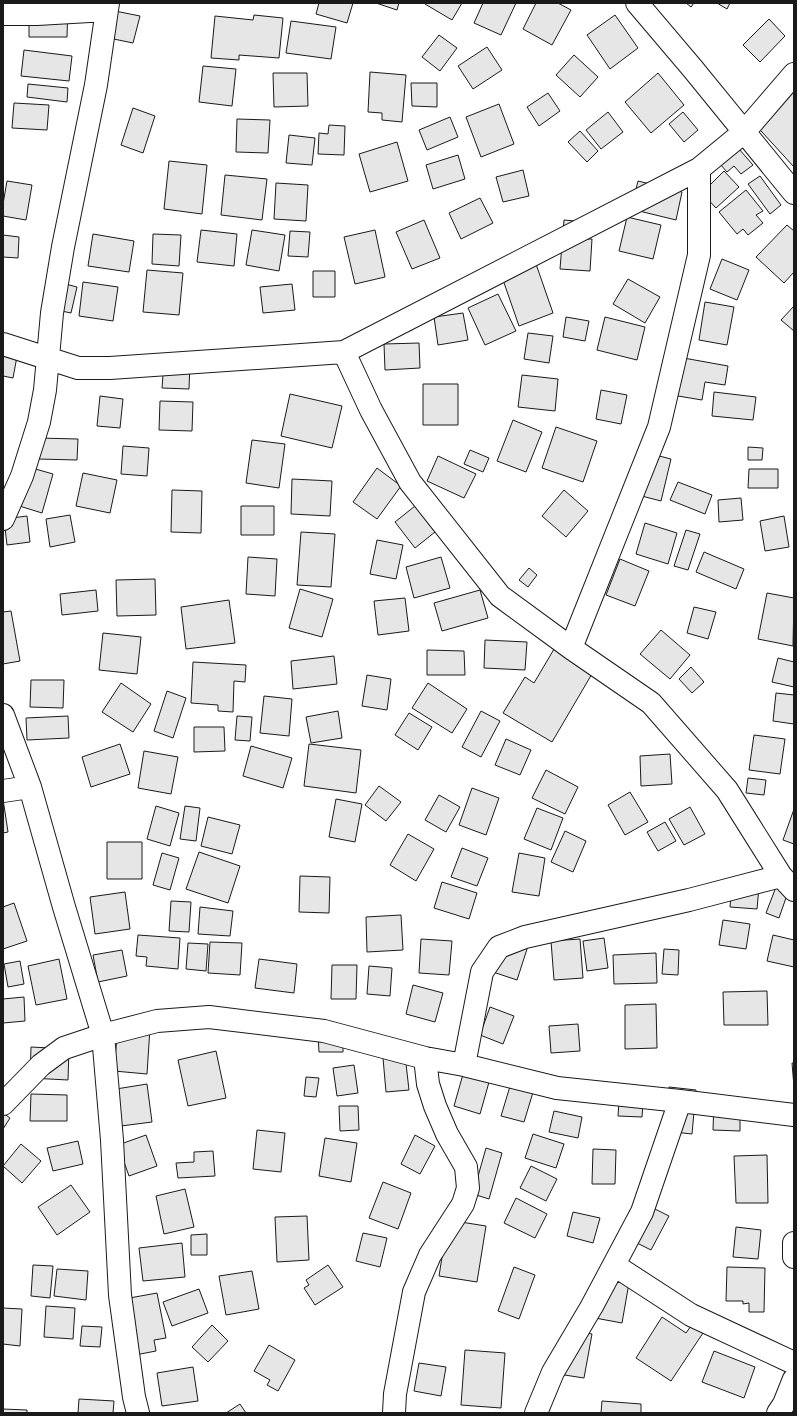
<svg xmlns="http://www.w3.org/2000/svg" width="797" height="1416" font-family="Barlow,sans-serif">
<rect width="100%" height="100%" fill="#fff"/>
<path fill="#e6e6e6" stroke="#1a1a1a" d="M29,3l39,1 -1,33h-38z
M319,3h34l-6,20 -31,-9z
M376,3h23l-2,7z
M425,3h37l-10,17 -27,-16z
M483,3h33l-15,32 -27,-12z
M536,3h22l13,7 -19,35 -29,-16z
M686,3h8l-3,4z
M717,3h13l-3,6z
M110,10l30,6 -7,27 -29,-6z
M254,15l29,3 -4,40 -40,-3v5l-28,-2 4,-42 38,4z
M615,15l23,33 -28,21 -23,-34z
M769,19l16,17 -25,26 -17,-17z
M291,21l45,6 -5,32 -45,-6z
M439,35l18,13 -17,23 -18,-14z
M487,47l15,23 -29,19 -15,-23z
M24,50l48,6 -3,25 -48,-5z
M574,55l24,22 -18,20 -24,-22z
M203,66l33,3 -4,37 -33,-4z
M370,72l36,3 -4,47 -20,-2v-7l-14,-1z
M273,73h34l1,33 -34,1z
M658,73l26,32 -33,28 -26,-31z
M794,80v87l-43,-47z
M411,83h26v24l-25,-1z
M28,84l40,4 -1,14 -40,-5z
M548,93l12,18 -21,15 -12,-19z
M14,103l35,2 -2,25 -35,-2z
M499,104l15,40 -33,13 -15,-40z
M133,108l22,8 -12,37 -22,-8z
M608,112l15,20 -22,17 -15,-19z
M683,112l15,18 -14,12 -15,-18z
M450,117l8,20 -31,13 -8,-20z
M237,119l33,1 -2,33 -32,-1z
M329,125l16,1 -1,29 -26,-1 1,-21 9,1z
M580,131l18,20 -11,11 -19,-20z
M289,135l26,3 -3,27 -26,-2z
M397,142l11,39 -38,11 -11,-38z
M739,149l14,16 -12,9 -7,-8 -7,6 -7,-8z
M458,155l7,24 -32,10 -7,-24z
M169,161l38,4 -5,49 -38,-5z
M523,170l6,26 -26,6 -7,-25z
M724,171l15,16 -23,21 -14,-15z
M225,175l42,4 -5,41 -41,-5z
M760,176l21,29 -11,9 -22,-30z
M7,181l25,4 -6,35 -23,-4v-12z
M638,181l44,11 -6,28 -45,-11z
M276,183l32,2 -2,36 -32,-2z
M746,190l17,21 -7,4 7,8 -15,12 -5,-6 -6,5 -18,-22z
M480,198l13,25 -32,16 -12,-26z
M627,217l34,8 -8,34 -34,-8z
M424,220l16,38 -28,11 -16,-37z
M564,220l22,2 -1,17h7l-2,32 -30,-2z
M787,225l7,6v41l-10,11 -28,-26z
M201,230l36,4 -3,32 -37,-4z
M252,230l33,5 -6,36 -33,-6z
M375,230l10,47 -30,7 -11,-47z
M290,231l20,1 -2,25 -20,-1z
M93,234l41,7 -5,31 -41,-6z
M153,234l28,1 -2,31 -27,-2z
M3,235l16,2 -1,21 -15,-1z
M722,259l27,11 -12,30 -27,-11z
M536,264l17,49 -34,13 -17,-49z
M147,270l36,3 -4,42 -36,-3z
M313,271h22v26h-22z
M628,279l32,18 -15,26 -32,-19z
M58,282l19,5 -6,26 -19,-4z
M83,282l35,5 -5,34 -34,-5z
M292,284l3,26 -32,3 -3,-26z
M498,294l18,37 -31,14 -17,-37z
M705,302l29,5 -7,38 -28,-5z
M794,306v25l-13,-11z
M463,313l5,27 -30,5 -4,-28z
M566,317l23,4 -4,20 -22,-4z
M605,317l40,10 -8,33 -40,-10z
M528,333l25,3 -4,27 -25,-4z
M419,343l1,25 -35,2 -1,-26z
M3,348l15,3 -5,27 -10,-2z
M678,357l50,9 -3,19 -20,-3 -3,18 -30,-5z
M164,361l26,1 -1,27 -27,-1z
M522,375l36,4 -3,32 -37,-4z
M423,384h35v41h-35z
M601,390l26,5 -6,29 -25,-5z
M714,392l42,5 -3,23 -41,-4z
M290,394l52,12 -10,42 -51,-12z
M100,396l23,3 -3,29 -23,-2z
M160,401l33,1 -1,29 -33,-1z
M513,420l29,12 -16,40 -29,-11z
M556,427l41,14 -14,41 -41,-14z
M39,438l39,1 -1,21 -39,-1z
M252,440l33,4 -6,44 -33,-5z
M123,446l26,2 -2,28 -26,-2z
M748,447l15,1 -1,12h-14z
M470,450l19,8 -6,14 -19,-8z
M640,451l31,8 -10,42 -31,-8z
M438,456l38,18 -12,24 -37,-17z
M25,466l28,8 -11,39 -29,-9z
M377,468l24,18 -24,33 -24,-17z
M749,469h29v19h-30z
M83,473l34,7 -7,33 -34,-7z
M292,479l40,2 -2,35 -39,-2z
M678,482l34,13 -7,19 -35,-14z
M172,490l30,1 -1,42 -30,-1z
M564,490l24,21 -22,26 -24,-21z
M741,498l2,22 -24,2 -1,-22z
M241,506h33v29h-33z
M415,506l20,26 -20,16 -20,-26z
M70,515l5,27 -25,5 -4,-28z
M27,516l3,26 -23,3 -3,-26z
M784,516l5,31 -24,4 -5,-30z
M645,523l32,10 -9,31 -32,-10z
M686,530l14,4 -12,36 -14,-4z
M301,532l34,2 -4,53 -34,-2z
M377,540l26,5 -7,34 -26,-5z
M704,552l40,17 -8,20 -40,-17z
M248,557l29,2 -2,37 -29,-2z
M441,557l9,31 -36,10 -8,-31z
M620,559l29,12 -14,35 -29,-11z
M529,568l8,7 -9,12 -9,-7z
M155,579l1,36 -39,1 -1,-36z
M300,589l33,10 -11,38 -33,-9z
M96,590l2,21 -36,4 -2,-21z
M480,590l8,28 -46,13 -8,-28z
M767,593l27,5 -1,48 -35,-7z
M405,598l4,33 -31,4 -4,-34z
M229,600l6,43 -49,6 -5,-42z
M694,607l22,5 -8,27 -21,-6z
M11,611l9,50 -17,3v-52z
M661,630l29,25 -20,24 -30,-25z
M103,633l38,4 -4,37 -38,-4z
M485,640l42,2 -2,28 -41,-2z
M557,644l39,23 -44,75 -49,-29 22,-36 9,6z
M427,650l37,1 1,24h-38z
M334,656l3,28 -44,5 -2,-28z
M778,658l16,4v25l-22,-5z
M193,662l53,3 -1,17 -11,-1 -1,31 -15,-1v-6l-27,-2z
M691,667l13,15 -12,11 -13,-14z
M367,675l24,4 -4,31 -25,-4z
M31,680h33l-1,28 -33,-1z
M121,683l30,21 -18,28 -31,-20z
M428,683l39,26 -15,24 -40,-25z
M167,691l19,7 -13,40 -19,-7z
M776,693l18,2v29l-21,-3z
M264,696l28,3 -3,37 -29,-3z
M338,711l4,27 -31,5 -5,-26z
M481,711l19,10 -19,36 -19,-10z
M409,713l23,14 -14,23 -23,-15z
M68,716l1,22 -42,2 -1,-22z
M237,716l15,1 -2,24 -15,-1z
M194,727h30l1,24 -31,1z
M754,735l31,4 -5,35 -31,-4z
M506,739l25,11 -11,25 -25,-10z
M120,744l10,30 -39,13 -9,-30z
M309,744l52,6 -5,43 -52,-7z
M251,746l41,12 -9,30 -40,-12z
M144,751l34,6 -7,37 -33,-6z
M670,754l2,30 -31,2 -1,-30z
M546,770l32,17 -13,27 -33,-16z
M748,778l18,2 -2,15 -18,-2z
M379,786l22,16 -15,19 -21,-16z
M472,788l27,10 -13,37 -27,-10z
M630,792l18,30 -23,13 -17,-30z
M439,795l21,12 -14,25 -21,-12z
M3,799l5,33 -5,1z
M336,799l26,5 -7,38 -26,-5z
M156,806l23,7 -9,33 -23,-7z
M185,806l15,2 -4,33 -16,-2z
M690,807l15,27 -21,11 -15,-26z
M537,808l26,10 -12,32 -27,-11z
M794,809v35l-11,-4z
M208,817l32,8 -8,29 -31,-8z
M665,822l11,19 -18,10 -11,-19z
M565,831l21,10 -13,31 -22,-10z
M408,834l26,15 -18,32 -26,-16z
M107,842h35v37h-35z
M462,848l26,10 -11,28 -26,-9z
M199,852l41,14 -12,37 -42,-14z
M162,853l17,5 -9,32 -17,-5z
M519,853l26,5 -6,38 -27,-4z
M300,876l30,1 -1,36 -30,-1z
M442,882l35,11 -8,26 -35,-11z
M732,885l27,2 -2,22 -27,-2z
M776,887l12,5 -9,26 -13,-5z
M125,892l5,37 -35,5 -5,-37z
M171,901l20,1 -2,30 -20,-1z
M14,903l13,38 -24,8v-42z
M200,907l33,4 -3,25 -32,-2z
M401,915l2,35 -36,2 -1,-35z
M723,920l27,4 -4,25 -27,-4z
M138,935l42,3 -2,31 -32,-3 1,-9 -11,-1z
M773,935l21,5v27l-27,-6z
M502,936l26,10 -11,34 -27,-9z
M604,938l4,30 -21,3 -4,-30z
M421,939l31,2 -3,34 -30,-2z
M580,939l3,39 -29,2 -3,-39z
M210,942l32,1 -2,32 -32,-2z
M188,943l20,1 -2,27 -20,-2z
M664,949l15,1 -1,25 -16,-1z
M122,950l5,26 -29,6 -5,-27z
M656,953l1,30 -43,1 -1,-29z
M59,959l8,40 -31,6 -8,-39z
M259,959l38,5 -3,29 -39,-5z
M20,961l4,23 -16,3 -4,-23z
M332,965h25l-1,34h-25z
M369,966l23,2 -2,28 -23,-2z
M413,985l30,8 -8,29 -29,-8z
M767,991l1,34h-44l-1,-33z
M24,997l1,24 -22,2v-24z
M656,1004l1,44 -32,1v-44z
M490,1007l24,9 -11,28 -23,-9z
M578,1024l2,27 -29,2 -2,-27z
M118,1025l32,3 -3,46 -33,-3z
M318,1035h25v17h-24z
M31,1047l38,2 -1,31 -38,-2z
M216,1051l10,47 -38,8 -10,-46z
M405,1055l4,35 -23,2 -3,-34z
M467,1060l26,8 -13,46 -26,-8z
M792,1063h2v24z
M354,1065l4,28 -21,3 -4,-28z
M306,1077l13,1 -3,19 -12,-1z
M511,1083l23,6 -10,33 -23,-6z
M147,1084l5,38 -31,4 -5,-37z
M620,1087l24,2 -2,28 -24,-1z
M669,1087l27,3 -4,44 -27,-3z
M31,1094l36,1v26h-37z
M714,1100l26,1v30l-27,-1z
M339,1106h19l1,24 -19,1z
M554,1111l28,6 -4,21 -29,-6z
M3,1113l7,5 -7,11z
M257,1130l28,3 -4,39 -28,-3z
M533,1134l31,10 -8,24 -31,-10z
M146,1135l11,31 -28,10 -11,-31z
M415,1135l20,11 -15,28 -19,-10z
M325,1138l32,5 -6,39 -32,-6z
M78,1141l5,23 -30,7 -6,-23z
M21,1144l20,17 -19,22 -19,-17z
M486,1148l16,5 -13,46 -16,-5z
M593,1149l23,1 -1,34h-23z
M213,1151l2,25 -37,2 -2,-15 18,-1v-10z
M767,1155l1,48h-32l-2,-47z
M531,1166l26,13 -11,22 -26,-13z
M383,1182l28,11 -13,36 -29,-11z
M71,1185l19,27 -33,23 -19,-28z
M185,1189l9,38 -30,7 -8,-38z
M516,1198l31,16 -12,24 -31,-15z
M647,1205l22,11 -18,34 -22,-11z
M573,1212l27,6 -7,25 -26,-7z
M307,1216l2,44 -32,2 -2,-45z
M448,1220l38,6 -9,56 -38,-6z
M736,1227l25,3 -3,29 -25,-2z
M363,1233l24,5 -7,29 -24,-6z
M207,1234v21h-16v-20z
M182,1243l3,34 -42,4 -4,-33z
M33,1265l20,1 -3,32 -19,-2z
M328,1265l15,22 -28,18 -11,-17 5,-3 -3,-5z
M514,1267l21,8 -16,44 -21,-8z
M727,1267l38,1 -1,44h-15v-9l-6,1v-3h-17z
M57,1269l31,2 -2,29 -32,-4z
M252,1271l7,38 -33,6 -7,-39z
M603,1278l26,5 -7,40 -27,-5z
M199,1289l9,24 -36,13 -9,-24z
M157,1293l9,45 -12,2 2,11 -21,4 -11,-56z
M46,1306l29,2 -2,31 -29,-2z
M3,1308l19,1 -2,37 -17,-2z
M662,1317l24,16 9,-13 12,7 -36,54 -35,-23z
M212,1325l16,16 -20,21 -16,-15z
M82,1326l20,1 -2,20 -20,-1z
M567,1329l25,5 -8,44 -26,-4z
M269,1345l26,15 -17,31 -11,-6 3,-5 -16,-9z
M465,1350l40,3 -4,55 -40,-3z
M714,1351l41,16 -11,31 -42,-16z
M419,1363l27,4 -5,29 -27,-5z
M193,1367l5,34 -36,5 -5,-33z
M79,1399l35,2 -1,12h-35z
M602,1401l39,3v9h-40z
M240,1404l6,9h-20z
M3,1409l24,1v3h-24z"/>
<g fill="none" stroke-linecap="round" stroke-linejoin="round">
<g stroke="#1a1a1a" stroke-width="24">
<path id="minor" d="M637,3l56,66 101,124
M3,14h34l70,-4
M3,344l75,24h32l234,-16 355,-183 45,-37 50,-58
M344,352l27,58 39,72 90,114 71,52 80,55 76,87 54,86 13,14
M3,519l19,-43 17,-54 6,-32 7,-77 11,-66 33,-162 12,-82
M571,648l88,-221 40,-172v-86
M3,715l27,72 34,120 39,128 9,105 8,155 14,102 4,16
M3,791l27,-4
M464,1065l18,-93 17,-25 26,-10 164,-37 92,-24
M3,1104l38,-39 23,-17 39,-13 54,-14 52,-4 115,14 101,27 39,7 93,23 123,13 114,14
M794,1243v14
M614,1265l77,50 103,48
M394,1413l1,-19 19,-102 16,-37 33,-51 5,-16 -2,-21 -19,-33 -12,-28 -7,-22 -3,-26
M536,1413l17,-41 39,-66 50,-94 38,-111
M778,1413l6,-9 10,-25"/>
</g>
<use href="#minor" stroke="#fff" stroke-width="22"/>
</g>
<rect width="797" height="1416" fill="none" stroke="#1a1a1a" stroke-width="8"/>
</svg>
